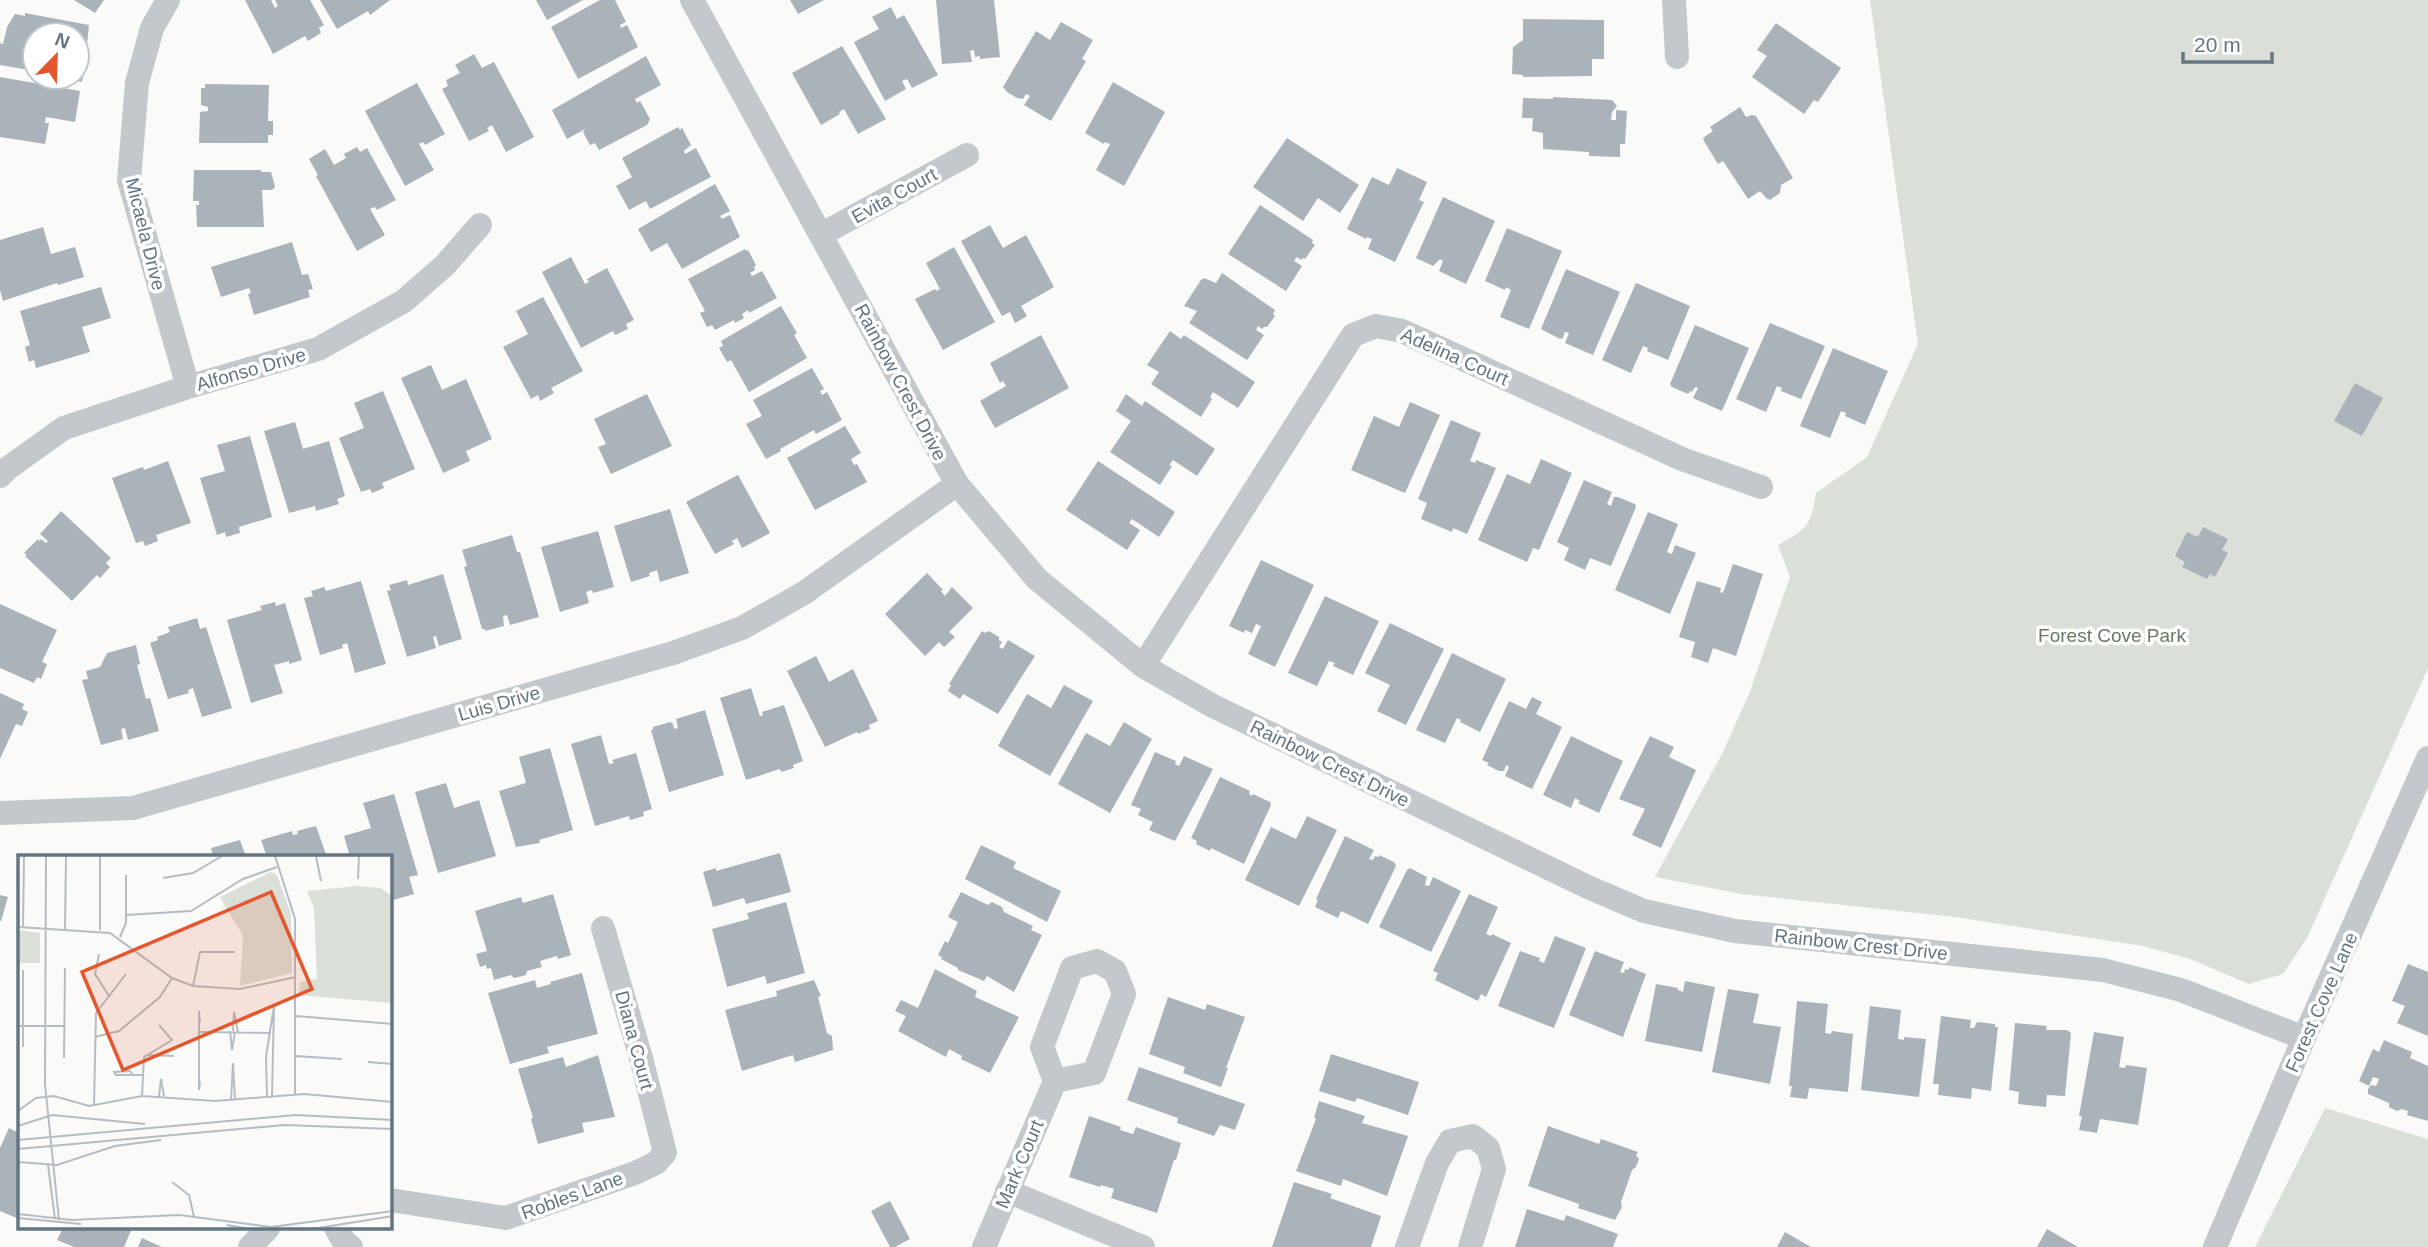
<svg xmlns="http://www.w3.org/2000/svg" width="2428" height="1247" font-family="Arial,sans-serif">
<rect width="100%" height="100%" fill="#fafaf8"/>
<path fill="#dadfd7" d="M1870,0h558v668l-121,270 -24,36 -34,10 -59,-25 -47,-13 -188,-29 -214,-23 -86,-17 67,-123 27,-60 41,-117 -12,-32c29,-16 33,-19 38,-52l51,-36 51,-113z
M2325,1108l103,31v108h-173z"/>
<path fill="#aab3b9" d="M74,0h30l-9,13z
M245,0h26l4,8 3,-2 -3,-6h35l14,25 -5,3 2,5 -13,8 -3,-5 -32,18z
M320,0h70l-20,15 -2,-4 -31,18z
M536,0h47l-36,20z
M600,0h15l11,22 -6,3 1,3 6,-3 11,22 -60,32 -27,-52z
M790,0h34l-26,14z
M936,0h58l6,57 -20,2v-3l-5,1 -1,-7 -4,1 2,11 -30,2z
M891,7l6,12 7,-4 34,60 -26,13 -5,-9 -5,2 4,8 -21,12 -31,-59 25,-13 -7,-12z
M25,13l64,12 -2,20 -7,1v5l8,1 -6,30 -20,-4 15,-1v-42h-42v36l-35,-6v-22l3,1 4,-17 8,-13 10,2z
M1523,19l81,1v39h-12v17l-69,1v-2l-11,-1 1,-27 10,-7z
M1061,22l32,18 -11,19 4,2 -35,60 -27,-16 6,-9 -4,-2 -3,5 -6,-1 -10,-6 -4,-5 33,-56 14,9z
M1776,23l65,45 -23,34 -4,-2 -10,14 -52,-37 15,-21 -10,-6z
M842,46l44,73 -28,15 -14,-25 -5,3 1,2 -19,11 -29,-52z
M474,54l8,14 12,-6 40,75 -28,15 -14,-27 -5,3 2,3 -20,10 -27,-52 6,-3 -2,-6 14,-7 -5,-8z
M646,56l15,29 -26,14 2,4 3,-2 10,18 -3,6 -48,25 -4,-7 -5,2 -7,-13 2,-3 -18,10 -15,-29z
M0,77l80,14 -5,31 -29,-5 -1,6h4l-4,21 -45,-7z
M1113,82l52,30 -41,74 -28,-16 14,-26 -5,-2 -1,2 -19,-11z
M417,83l28,51 -20,11 -2,-3 -4,2 15,26 -29,16 -40,-75z
M205,84l64,1 -1,36h5v14h-5v8h-69l1,-31 8,-1v-4l-7,-2v-17h4z
M1553,97l59,3 5,6 -5,6 -1,8h5v-10l11,1 -2,33h-5v13l-31,-1v-4l-46,-3v-16l-11,-2 1,-13h-11l1,-20 30,1z
M1740,107l6,10 6,-2 4,1 37,62 -12,7 -1,8 -10,7 -4,-2 -6,-7 -12,8 -25,-38 -5,3 -14,-23 -1,-3 10,-7 -3,-4z
M678,127l2,3 2,-2 9,17 -7,6 1,3 11,-6 15,29 -61,32 -4,-8 -17,9 -13,-24 16,-9 -10,-19z
M1287,138l72,47 -19,28 -22,-15 -15,23 -50,-34z
M357,147l3,5 7,-4 29,52 -19,10 -2,-3 -5,2 15,26 -28,16 -41,-75 2,-1 -9,-16 16,-10 9,16 12,-7 -2,-4z
M1397,168l30,14 -8,18 5,2 -29,60 -27,-13 4,-10 -5,-2 -1,2 -19,-10 25,-52 17,8z
M194,170h67v2h10l4,15 -3,3h-10l2,37h-67l-1,-22h3v-4h-6z
M715,184l15,27 -10,5 2,3 8,-4 10,22 -58,32 -15,-26 -16,9 -13,-23z
M1443,197l52,24 -29,63 -27,-13 4,-10 -3,-2 -7,7 -17,-8z
M1260,205l53,35 -1,3 3,2 -10,14 -2,-1 -2,2 -4,-3 -3,4 8,5 -16,25 -58,-37z
M990,225l13,23 23,-13 28,52 -33,19 6,10 -12,7 -5,-11 -8,4 -41,-75z
M43,227l8,27 24,-7 9,30 -26,8 -1,-2 -54,18 -3,-11v-50z
M1507,228l55,23 -33,78 -29,-12 11,-27 -5,-3 -1,3 -20,-9z
M292,242l10,33 6,-1 5,15 -5,1 2,7 -56,18 -6,-21 3,-1 -2,-5 -28,9 -10,-30z
M954,247l41,75 -52,28 -28,-51 20,-10 1,2 4,-2 -14,-26z
M745,249l1,2 2,-1 8,15 -2,2 1,3 -5,3 2,3 10,-5 15,27 -28,15 -1,-3 -6,4 2,4 -9,5 -1,-3 -19,10 -3,-5 -5,2 -7,-14 5,-2 -17,-32z
M571,257l14,27 4,-2 -2,-3 20,-11 27,52 -8,4 2,5 -13,6 -2,-4 -32,17 -39,-76z
M1566,269l54,23 -27,63 -28,-12 4,-10 -4,-1 -2,6 -3,1 -19,-10z
M1222,273l53,37 -2,4 2,2 -8,11h-3l-2,2 -4,-3 -2,4 8,5 -17,25 -58,-37 8,-12 -13,-5 17,-26 3,-2 12,5z
M1636,283l54,23 -22,54 -21,-9 1,-3 -5,-2 -12,27 -29,-13z
M101,287l10,31 -29,9 8,25 -54,16 -2,-8 -5,2 -4,-15 5,-2 -10,-34z
M543,297l40,74 -32,17 3,5 -14,8 -2,-6 -7,4 -28,-52 25,-13 -12,-23z
M781,306l16,27 -3,2 13,23 -58,34 -18,-32 -4,2 -8,-14 4,-2 -2,-5z
M1770,323l55,23 -24,53 -20,-8 1,-3 -5,-2 -11,26 -30,-13z
M1695,325l54,23 -27,63 -29,-13 5,-10 -3,-1 -3,5 -2,-1 -2,3 -16,-7 -2,-3z
M1170,331l11,8 3,-4 71,47 -17,26 -25,-16 -3,5 2,2 -11,18 -50,-33 8,-12 -12,-7z
M1041,335l28,53 -74,40 -15,-27 26,-15 -3,-5 -3,2 -10,-20z
M1833,348l55,23 -23,54 -20,-9 1,-3 -5,-2 -11,27 -30,-12z
M431,365l11,25 24,-11 26,60 -26,12 4,10 -27,12 -42,-95z
M812,368l12,21 -4,2 2,4 5,-3 15,28 -26,14 -2,-4 -34,19 1,2 -15,8 -20,-35 16,-8 -9,-16z
M2355,383l28,15 -21,38 -28,-15z
M383,391l32,78 -33,14 2,5 -12,5 -2,-4 -9,3 -22,-54 25,-10 -10,-25z
M647,394l25,52 -61,28 -13,-27 8,-3 -12,-25z
M1126,394l16,12 3,-5 70,48 -18,27 -24,-16 -4,5 3,1 -12,19 -50,-33 21,-31 -15,-10z
M1410,402l30,13 -35,78 -54,-23 23,-54 25,11z
M1451,420l30,13 -11,28 5,2 1,-3 20,8 -29,66 -14,-6 -1,4 -31,-13 6,-16 -9,-4z
M295,422l8,27 26,-8 16,55 -8,3 2,5 -23,7 -1,-5 -26,7 -25,-82z
M845,426l16,27 -10,6 3,6 3,-1 10,18 -52,28 -28,-52z
M250,436l22,81 -33,10 1,6 -14,4 -1,-5 -8,3 -17,-57 25,-7 -8,-26z
M1541,459l31,14 -33,77 -6,-2 -6,14 -49,-22 29,-66 23,10z
M168,461l23,62 -35,12 2,6 -13,5 -2,-5 -7,2 -24,-65 31,-11 1,3z
M1098,461l77,51 -16,25 -27,-18 -3,4 11,7 -13,20 -61,-40z
M738,475l32,58 -28,15 -5,-10 -5,3 2,3 -19,10 -29,-52z
M1584,480l28,12 -5,12 4,2 3,-9h4l17,7 1,3 -25,59 -21,-8 -5,12 -21,-10 5,-12 -12,-6z
M670,509l19,64 -29,9 -3,-12 -8,3 1,3 -19,6 -17,-56z
M61,511l50,47 -5,5 4,4 -10,11 -3,-3 -25,26 -47,-45 2,-1 -3,-2 14,-14 1,2 2,-2 5,4 2,-2 -8,-7z
M1648,512l30,12 -11,28 5,2 3,-9 21,8 -26,61 -55,-24z
M2203,527l25,12 -6,11 6,3 -13,24 -5,-3 -3,5 -25,-12 3,-5 -10,-6 12,-24 11,5z
M598,531l16,56 -21,6 -1,-3 -6,2 3,11 -29,9 -19,-65z
M512,535l5,17h3l19,65 -29,8 -3,-10 -4,1 1,10 -19,5v-2h-3l-18,-62 3,-1 -5,-16z
M1261,560l53,25 -39,82 -27,-13 13,-28 -5,-2 -4,9 -7,-3 -1,3 -15,-7z
M1733,564l30,10 -27,82 -23,-8 -5,15 -17,-6 4,-15 -16,-5 18,-56 24,7 -1,4 3,1z
M927,573l16,17 -2,1 4,5 7,-9 21,21 -24,24 6,5 -11,10 -5,-5 -14,14 -40,-42z
M443,574l19,65 -23,7 -3,-10 -3,1 3,11 -29,9 -20,-66 4,-1 -2,-5 18,-5 1,5z
M361,581l25,83 -31,9 -8,-30 -5,2 1,3 -23,7 -16,-57 9,-2 -2,-5 13,-4 2,4z
M1325,596l54,25 -26,54 -20,-9 2,-3 -6,-2 -12,25 -29,-13z
M275,602l1,4 9,-3 17,57 -13,4v-3l-15,4 9,28 -32,10 -24,-83 35,-10 -2,-4z
M0,604l57,26 -15,32 5,2 -6,15 -4,-2 -3,6 -34,-15z
M197,618l3,11 6,-2 26,81 -30,9 -9,-29 -5,2 1,3 -21,6 -18,-56 8,-3 -1,-3 13,-5 -2,-5z
M1390,623l54,26 -38,76 -29,-14 13,-26 -25,-12z
M982,631l3,2 4,-2 10,6v3l3,2 -3,5 4,2 5,-9 27,16 -37,58 -35,-20 -3,5 -12,-8 3,-6 -2,-1z
M136,645l4,19 -3,1 9,34 4,-1 9,33 -31,9 -3,-12 -4,1 2,10 -22,6 -19,-65 6,-1 -2,-8 14,-4 7,-14z
M1452,653l54,26 -26,53 -20,-10 1,-2 -4,-2 -12,25 -29,-13z
M816,656l13,26 24,-13 25,52 -9,4 1,4 -12,5 -1,-2 -32,15 -38,-76z
M1064,685l29,16 -43,75 -52,-30 29,-52 24,14z
M751,688l9,28 3,-1 -1,-3 22,-7 19,56 -10,4 1,3 -13,4 -1,-3 -34,11 -26,-82z
M0,693l24,11 -2,5 6,3 -6,14 -6,-2 -16,35z
M1532,697l10,5 -6,12 26,13 -30,62 -27,-13 4,-9 -3,-2 -2,6h-5l-12,-6 2,-2 -7,-3 27,-59 17,8z
M705,710l19,65 -55,17 -18,-62h2v-3l17,-5 3,2 1,5 4,-1 -2,-9z
M1124,722l28,17 -42,74 -52,-29 28,-51 24,13z
M601,735l8,29 5,-1 -2,-3 24,-7 16,56 -9,3 1,4 -14,4 -1,-4 -34,10 -24,-82z
M1571,736l52,25 -24,52 -21,-10 2,-2 -5,-3 -4,10 -28,-13z
M1650,736l24,11 -5,10 27,13 -35,78 -29,-13 13,-26 -26,-10z
M550,748l23,82 -34,10 1,3 -24,4 -17,-56 27,-8 -7,-26z
M1155,752l21,9 -1,3 4,2 5,-10 29,13 -38,72 -26,-11 4,-8 -15,-7 3,-6 -10,-4z
M1220,777l30,14 -1,3 3,2 1,-2 17,8 1,3 -27,59 -33,-16 -1,3 -14,-7 1,-3 -6,-3z
M446,783l8,25 25,-8 17,56 -58,17 -23,-81z
M394,794l24,81 -9,2 5,17 -24,7v-44h-40l-6,-21 27,-8 -8,-25z
M1307,816l30,14 -38,76 -54,-26 26,-53 25,12z
M316,826l11,31h-60l-6,-17 31,-9 1,4 5,-1 -1,-3z
M1345,836l29,14 -5,9 4,1 2,-4 4,1v-2l15,7 2,4 -28,58 -27,-13 -3,7 -23,-11 3,-7 -2,-1z
M240,840l6,17h-33l-2,-9z
M981,845l35,17 -3,6 48,23 -14,31 -82,-43z
M780,853l11,39 -45,12 -2,-6 -31,9 -10,-35 13,-4v3z
M1410,868l17,9 -2,8 4,1 4,-9 28,14 -30,61 -52,-25 28,-57z
M961,892l27,13 4,-3 10,5 2,5 29,14 -2,4 11,5 -28,57 -27,-16 -3,5 -26,-11v-2l-17,-9 1,-2 -4,-2 7,-14 3,2 10,-21 -10,-5z
M553,894l18,61 -13,4 -1,-3 -17,5 2,6 -15,4 -1,4 -12,3 -3,-3 -17,5 -3,-12 -4,1 -1,-4 -6,2 -4,-13 11,-3 -12,-40 46,-14 2,6z
M1469,894l29,13 -12,27 5,2 1,-2 19,9 -25,54 -5,-3 -3,7 -43,-21 3,-7 -5,-2z
M0,895l8,2 -7,24h-1z
M786,902l19,71 -38,11 -2,-8 -38,11 -15,-58 37,-10 -2,-6z
M1555,936l31,12 -32,80 -56,-22 22,-55 20,7 -1,3 5,2z
M1595,951l29,11 -4,10 4,1 1,-4 4,1v-3l17,7 -23,63 -54,-22z
M2408,964l20,8v64l-31,-13 8,-17 -13,-5z
M935,969l42,22 -2,6 44,20 -29,56 -29,-14 1,-3 -13,-7 -3,8 -48,-26 8,-15 -11,-5 6,-11 17,8z
M582,973l16,61 -51,13 2,6 -39,11 -22,-71 47,-13 2,8 14,-4 -1,-2z
M814,980l7,16 -3,1 9,36 5,3 1,14 -38,12 -2,-7 -51,16 -17,-61 52,-14 -1,-5z
M1685,981l30,6 -13,65 -57,-11 11,-57 22,4v2l5,2z
M1728,989l31,5 -6,29 28,4 -11,57 -58,-12z
M1168,997l37,13 2,-6 38,13 -19,51h2l-7,19 -38,-14 2,-6 -36,-13z
M1797,1001l31,3 -3,29 6,1 1,-3 21,3 -5,58 -39,-4 -2,11 -17,-2 2,-11h-3z
M1870,1006l31,4 -3,29 6,1v-3l22,2 -7,58 -58,-7z
M1941,1016l30,4 -1,8h4l3,-6 18,2v3h3l-7,64 -19,-3 -1,11 -33,-4 1,-11h-6z
M2015,1023l32,3 -1,4h21l4,3 -6,63 -18,-1 -1,12 -28,-3 1,-12 -10,-2z
M2094,1032l30,5 -5,30 6,1 1,-3 21,3 -9,57 -38,-6 -3,14 -18,-3 3,-14h-3z
M2384,1040l28,12 -2,6 18,8v55l-21,-6 1,-4 -6,-2 -5,2 -8,-4v-4l-21,-9v-5l3,-4 5,1 3,-7 -6,-2 -4,9 -10,-5 14,-32 6,3z
M1331,1054l88,28 -11,33 -51,-17 -2,4 -36,-11z
M598,1055l17,62 -33,6 2,9 -46,12 -7,-25 2,-1 -15,-49 45,-12 3,10z
M1139,1067l106,37 -10,26 -15,-5 -6,11 -37,-13 1,-5 -51,-18z
M1319,1101l46,15 -3,7 46,13 -21,60 -44,-17 -2,7 -45,-15 20,-52 -2,-1z
M1089,1116l32,11 -1,3 13,4 3,-7 45,16 -5,17h-2l-17,53 -46,-15 3,-9 -13,-4 -1,2 -31,-10z
M1548,1126l51,18 2,-5 37,13 -2,3 3,4 -3,8 -4,3 -11,32 1,5 -7,13 -37,-12 1,-4 -51,-18z
M9,1128l10,5v86l-19,-8v-63z
M1294,1182l38,12 -2,4 51,18 -10,31h-99z
M890,1201l20,38 -15,8h-5l-19,-36z
M1527,1209l37,12 2,-6 52,19 -5,13h-98z
M63,1228h69l-8,19h-50l-17,-7z
M2047,1229l31,18h-41z
M1785,1232l26,15h-34z
M142,1238l20,9h-24z"/>
<g fill="none" stroke-linecap="round" stroke-linejoin="round">
<path stroke="#c3c8cc" stroke-width="24" d="M168,0l-16,28 -15,55 -8,97 59,207
M692,0l265,484 80,95 106,87 70,40 377,182 54,23 91,20 368,39 78,20 123,48
M1674,0l3,57
M822,234l145,-79
M0,476l8,-8 56,-40 124,-41 130,-38 86,-48 41,-36 35,-40
M1143,666l210,-331 23,-9 26,5 280,128 79,28
M0,813l133,-5 540,-155 69,-25 62,-35 153,-109
M1007,1191l136,56
M390,1200l116,18 129,-45 21,-10 9,-10 -24,-95 -38,-130
M336,1228l7,12 8,7
M250,1247l18,-19
M984,1247l71,-166 -13,-34 30,-79 25,-7 18,10 9,23 -30,79 -39,8
M1407,1247l30,-84 13,-22 23,-5 15,12 6,21 -24,78
M2215,1247l89,-209 124,-280"/>
</g>
<g text-anchor="middle" stroke-width="7" stroke-linejoin="round" paint-order="stroke">
<g font-size="19" fill="#657683" stroke="#fff">
<text transform="translate(894 195) rotate(-29)" y="7">Evita Court</text>
<text transform="translate(146 234) rotate(76)" y="7">Micaela Drive</text>
<text transform="translate(1455 356) rotate(24)" y="7">Adelina Court</text>
<text transform="translate(251 369) rotate(-16)" y="7">Alfonso Drive</text>
<text transform="translate(901 382) rotate(62)" y="7">Rainbow Crest Drive</text>
<text transform="translate(499 703) rotate(-16)" y="7">Luis Drive</text>
<text transform="translate(1330 763) rotate(26)" y="7">Rainbow Crest Drive</text>
<text transform="translate(1861 944) rotate(6)" y="7">Rainbow Crest Drive</text>
<text transform="translate(2321 1002) rotate(-66)" y="7">Forest Cove Lane</text>
<text transform="translate(635 1040) rotate(75)" y="7">Diana Court</text>
<text transform="translate(1019 1164) rotate(-67)" y="7">Mark Court</text>
<text transform="translate(572 1195) rotate(-20)" y="7">Robles Lane</text>
</g>
<g font-size="19" fill="#687a64" stroke="#fff">
<text x="2112" y="642">Forest Cove Park</text>
</g>
</g>
<g transform="translate(18 855)">
<rect width="374" height="374" fill="#fafaf8"/>
<path d="M253,17l6,3 14,39 1,59 -52,13 3,-50 -23,-39zM339,31l24,2 11,8v107l-93,-8 1,-13 17,-3 -3,-71 -7,-17zM0,75l22,3v30h-22z" fill="#dadfd7"/>
<path fill="none" stroke="#b5bdc2" stroke-width="2" d="M28,1l-1,228 14,136M257,1l20,63v175M298,1l5,25M145,23l30,-5 29,-17M340,24l1,-23M108,60l65,-4 52,-32 34,-12M0,72l92,6 62,45 21,8 47,3 56,-12M5,73l1,-72M47,74l1,-73M82,75v-74M102,82l6,-14v-48M81,99l-4,20 14,22M175,131l7,-34h35M278,161l97,8M0,171h46M212,176l2,19 3,-18M215,176l1,-19 4,20M182,177l71,1M77,182l24,-6 41,-34 12,-19M5,192v-77M128,200l28,1M278,201l46,3M46,203l1,-90M350,207l25,2M115,220l-3,-4 -16,1 2,3h26M182,226l-1,9v-79l1,11M124,241l2,-39 28,-17 -13,-15M141,241l2,-17 3,17M249,241l-1,-40 8,-50 -2,90M213,245l2,-37 2,37M76,250l2,-92 30,-39M0,256l18,-13 18,-2 35,10 53,-10 73,5 89,-7 89,8M0,271l34,-11 93,9M0,285l278,-25 97,5M0,294l267,-24 108,4M0,307l39,3 58,-19 46,-6M30,310l7,54M154,327l17,13 5,22M0,359l54,6 107,-5 92,12 122,-16M0,363l63,6M209,370l23,4M294,374l81,-13"/>
<path fill="#e4572e" fill-opacity="0.15" stroke="#e4572e" stroke-width="3.5" d="M253,37l41,97 -189,81 -41,-98z"/>
<rect width="374" height="374" fill="none" stroke="#657683" stroke-width="3.5"/>
</g>
<g transform="translate(56 56) rotate(23)"><circle r="33" fill="#ffffff" stroke="#c1c8cd" stroke-width="2"/>
<path d="M0-5L12 26L0 18L-12 26Z" fill="#e4572e"/>
<text y="-10" font-size="19" font-weight="bold" text-anchor="middle" fill="#657683">N</text>
</g>
<path d="M2183 52v10h89v-10" fill="none" stroke="#657683" stroke-width="3.5"/>
<text x="2194" y="52" font-size="21" fill="#657683" stroke="#ffffff" stroke-width="5" paint-order="stroke">20 m</text>
</svg>
